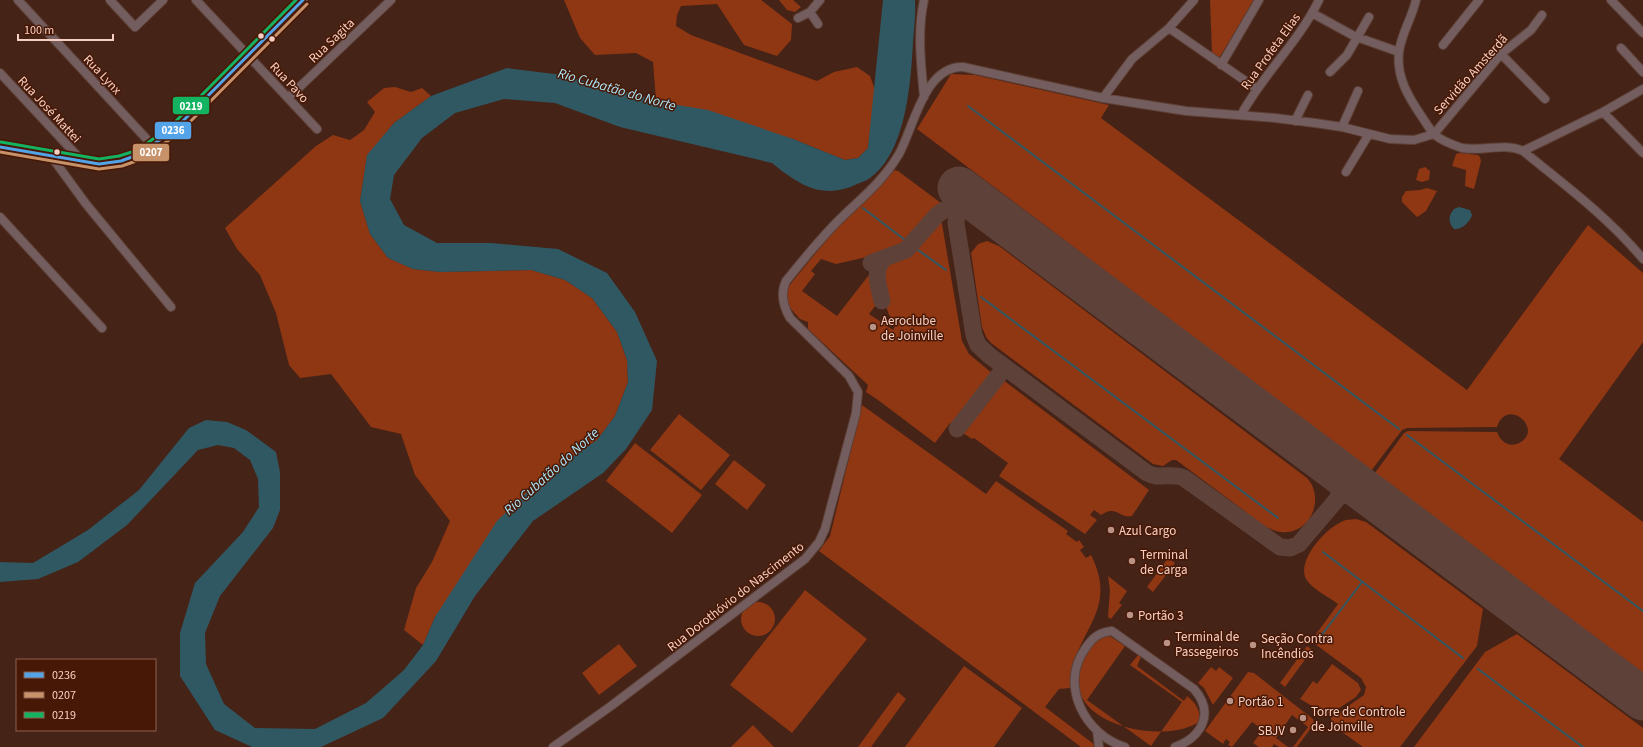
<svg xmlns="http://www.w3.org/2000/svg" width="1643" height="747" font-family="'Source Sans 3',sans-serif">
<rect width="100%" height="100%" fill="#452317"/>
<path fill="#8f3613" d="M564,0h197l31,24 -1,16 -14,16 -33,-11 -27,-41 -36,2 -4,9 -1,11 15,9 126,46 17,-9 23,-5 13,9 5,14 -7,58 -10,10 -13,2 -52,-21 -137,-39 -3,-38 -17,-9 -41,2 -15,-17z
M779,0h14l8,7 -6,5 -8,-2z
M1210,0h44l-35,58 -7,-5z
M951,74l24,1 134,30 -8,13 366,272 121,-165 55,48v69l-84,117 84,63v151l-268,-200 29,-40 4,-2 89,1c3,9 12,16 22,11 26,-13 -12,-47 -22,-16l-90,1 -5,2 -31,41 -454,-342z
M395,87l16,5 11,-4 9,8 -37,27 -27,33 -7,45 10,33 18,24 25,11 27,3 91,-2 34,10 27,18 25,34 10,28 1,22 -13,34 -18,24 -54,37 -108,140 -12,28 -19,-15 12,-42 16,-26 18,-41 -35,-46 -14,-41 -30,-7 -40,-53 -31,4 -11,-13 -13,-52 -16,-38 -23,-26 -12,-21 91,-82 17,-11 17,5 14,-10 11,-18 -8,-10 17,-14z
M1460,153l18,2 2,2 1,4 -7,28 -9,-3 1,-16 -14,-4 4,-12z
M1425,167l5,4 -1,9 -7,2 -6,-2 3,-11z
M893,170l5,1 43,32 -34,40 -9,7 -62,14 -15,-5 -10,12 4,3 -13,17 35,25 35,-45 7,30 -10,13 24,16 2,-4c-8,-11 -22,-54 -9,-63 9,-6 19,-5 27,-13 9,-10 18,-26 28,-32l21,123 7,13 24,20 -38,53 -5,-4 -15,20 -57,-43 -12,-8 2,-7 -60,-56v-7l-8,-3 -9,-10 -4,-9 1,-13 49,-60 47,-45z
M1427,188l10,3 -11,20 -9,6 -15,-15v-5l4,-6 14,-1z
M987,241l12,5 308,232c17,18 6,52 -20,54 -8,1 -14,-2 -21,-5l-90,-67h-4l-9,6 -10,-2 -162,-121 -5,-6 -4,-10 -11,-74 7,-9z
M1003,380l146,110 -17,26c-12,3 -16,-12 -31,-1l-7,-5 -4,5 7,5 -12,14 -86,-58 9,-13 -34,-25 -2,1 -12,-8 39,-50z
M862,405l124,89 10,-13 72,50 -2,3 11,8 2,-2 5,7 -4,3 6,8 5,-3c30,59 -21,78 -21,133l-11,1 -14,18 50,38 -2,2h-12l-262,-196 11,-15z
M679,414l51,41 -29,35 -51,-40z
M635,443l67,52 -30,38 -66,-52z
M734,460l32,25 -19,25 -32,-26z
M1346,520l10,-1 10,3 117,87 -6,37 -77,101h-37l-21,-15 1,-2 -12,-9v-3l33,-23 2,-8 -5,-9 -50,-37 27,-37c-9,-7 -26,-15 -32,-25 -10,-19 22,-54 40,-59z
M1168,558l7,5 -22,29 -6,-5z
M1108,576l19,15 -8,12 3,2 -11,14 -3,-2 2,-27z
M805,590l62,49 -75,94 -62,-48z
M741 619a17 17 0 1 1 34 0a17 17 0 1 1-34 0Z
M1517,634l126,94v19h-229l71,-95z
M1108,635l17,11 -38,54 64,46 31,-44 -52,-37 8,-10 3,2 -4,9 47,35 3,-5c9,7 14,15 12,26 -38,25 -149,0 -115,-65 6,-10 13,-19 24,-22z
M619,644l18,22 -38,29 -17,-22z
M1307,646l5,4 -27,37 -5,-4z
M1332,664l26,19 3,7 -5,7 -26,17h-4l-26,-15 13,-18 4,3z
M964,666l58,42 -28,39h-89z
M1211,667l5,4 3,-4 14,11 -20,27 -9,-17 -6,-5z
M1248,672l6,1 59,46 1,5 -17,23h-4l15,-20 -16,-12 -16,23 12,9h-9l-5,-3 -2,3h-13l-6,-4 10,-13 -11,-8 -20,25 -4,-2 2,-3 -4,-3 -3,5 -18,-13z
M898,692l8,7 -35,48h-13z
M753,725l21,22h-43z"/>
<path fill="#305863" d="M883,0h32c1,14 -1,28 -2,42 -2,40 -7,111 -43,136 -4,3 -9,4 -13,6 -35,17 -59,0 -85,-21l-152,-36 -65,-24 -51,-4 -49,14 -33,25 -28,37 -4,24 14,26 33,18h54l67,6 49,24 28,39 22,49 -5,49 -26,39 -23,24 -70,48 -58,75 -39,65 -53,57 -62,29h-69l-37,-17 -35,-54v-43l15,-50 48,-51 16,-25 -1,-28 -8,-19 -16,-12 -16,-3 -20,5 -71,75 -49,37 -40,17 -38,3v-20l33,1 55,-33 51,-40 50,-62 17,-8 21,2 19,8 30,22 4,20v38l-7,18 -53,68 -15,37 1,31 18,40 31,24 60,1 51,-26 38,-33 19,-25 12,-28 62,-96 46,-44 54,-37 18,-24 13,-34 -1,-22 -10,-28 -25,-34 -27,-18 -34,-10 -91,2 -27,-3 -25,-11 -18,-24 -10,-33 7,-46 27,-32 37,-27 76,-28 55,7 109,29 37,6 85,29 52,21 13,-2 10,-10z
M1459,207l11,3 2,5c-2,7 -10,15 -18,14 -6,-7 -6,-13 0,-20z"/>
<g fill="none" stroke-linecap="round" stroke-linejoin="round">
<path stroke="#305863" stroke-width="2" d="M968,106l431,323
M863,208l42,32
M918,250l28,20
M981,297l297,221
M1407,435l236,176
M1323,552l140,106
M1317,641l45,-59
M1478,669l105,78"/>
<path stroke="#5e423a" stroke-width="17" d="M982,206c-17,-7 -25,0 -26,17l18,112 4,10 12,11 157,117c12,7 25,-1 37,5l96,69 10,1 9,-4 39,-46c9,-6 16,-9 26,-7
M871,263l35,-13 31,-35 7,-5 24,-7
M882,301c-3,-14 -10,-31 2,-42
M957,429l48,-62
M1337,470l4,13 -3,15"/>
<path stroke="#5e423a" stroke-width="43" d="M959,188l684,511"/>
<g stroke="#5e4036" stroke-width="10">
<path id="minor" d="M18,0l136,147
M110,0l25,27 28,-27
M196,0l121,129
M924,0c-7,32 -3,64 0,97
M1416,0c-4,18 -15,34 -17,52 -3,25 10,46 23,65 4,6 8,13 13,18 7,6 18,10 27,13 21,4 42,-6 61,3 42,34 85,66 120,108
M1611,0l32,33
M810,12l8,12
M1312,13l42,23 45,16
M798,18l12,-6 10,-12
M1169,28l88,61
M1443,45l36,-45
M1621,48l22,24
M1501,54l44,45
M1221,65l38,-65
M1330,72l17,-17 22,-38
M0,73l83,89
M288,98l103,-98
M1103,98l29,-39 37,-31 25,-28
M1603,112l40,41
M1241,115c22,-41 57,-72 78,-115
M1295,121l13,-26
M1342,127l16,-36
M0,147l99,17c31,0 53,-15 76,-35l128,-129
M1523,151l80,-39 40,-23
M51,156l35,48 85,103
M1346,172l23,-38
M0,217l102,111
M1097,731l2,16
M553,747l58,-41 194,-147 14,-17 6,-13 31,-116 2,-21 -9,-16 -59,-58c-7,-12 -10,-24 -4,-37 18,-22 36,-45 56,-64 22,-21 41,-36 57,-63 15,-27 25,-88 64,-87l140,31 83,13 89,7 40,5 27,4 48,12 24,1 20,-6 67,-80 30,-24 11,-15
M1125,747c-40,-12 -66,-62 -40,-98 7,-11 14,-17 27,-18l82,58c21,24 8,48 -19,58"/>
</g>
<use href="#minor" stroke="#735d5e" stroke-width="8"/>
<g stroke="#471806" stroke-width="6">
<path id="bus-1" d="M0,147l99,17 22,-3 19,-7 35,-25 128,-129"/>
</g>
<g stroke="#471806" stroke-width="6">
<path id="bus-2" d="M0,152l99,17 23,-3 20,-7 37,-26 128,-129"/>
</g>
<g stroke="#471806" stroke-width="6">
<path id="bus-3" d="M1,142l98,17 20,-3 19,-6 34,-25 124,-125"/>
</g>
<use href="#bus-1" stroke="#53a3e8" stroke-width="3"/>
<use href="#bus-2" stroke="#c7916a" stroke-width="3"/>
<use href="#bus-3" stroke="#13b361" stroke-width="3"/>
</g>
<g fill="#f7cfc2" stroke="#471806" stroke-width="1.5">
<circle cx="261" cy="36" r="3.5"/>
<circle cx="272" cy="39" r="3.5"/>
<circle cx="57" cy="152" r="3.5"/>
</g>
<g fill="#b99386" stroke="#471806" stroke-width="1.5">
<circle cx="873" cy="327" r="4"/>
<circle cx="1111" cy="530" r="4"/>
<circle cx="1132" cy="561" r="4"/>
<circle cx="1130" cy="615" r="4"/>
<circle cx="1167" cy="643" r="4"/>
<circle cx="1253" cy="645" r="4"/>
<circle cx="1230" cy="701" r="4"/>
<circle cx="1303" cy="718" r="4"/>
<circle cx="1293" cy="730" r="4"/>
</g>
<g text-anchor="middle" stroke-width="3" stroke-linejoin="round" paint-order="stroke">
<g font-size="13" fill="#f7cfc2" stroke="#471806">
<text transform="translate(331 40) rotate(-44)" y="5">Rua Sagita</text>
<text transform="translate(1270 51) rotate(-54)" y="5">Rua Profeta Elias</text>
<text transform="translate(103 74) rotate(47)" y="5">Rua Lynx</text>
<text transform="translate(1470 74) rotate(-48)" y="5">Servidão Amsterdã</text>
<text transform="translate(290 82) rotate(47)" y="5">Rua Pavo</text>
<text transform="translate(50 109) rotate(47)" y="5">Rua José Mattei</text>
<text transform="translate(735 596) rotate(-38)" y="5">Rua Dorothóvio do Nascimento</text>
</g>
<g font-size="13" fill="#f7cfc2" stroke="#471806" text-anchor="start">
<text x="881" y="325">Aeroclube<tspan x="881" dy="15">de Joinville</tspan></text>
<text x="1119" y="535">Azul Cargo</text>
<text x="1140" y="559">Terminal<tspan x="1140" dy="15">de Carga</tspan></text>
<text x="1138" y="620">Portão 3</text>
<text x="1175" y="641">Terminal de<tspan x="1175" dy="15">Passegeiros</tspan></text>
<text x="1261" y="643">Seção Contra<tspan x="1261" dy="15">Incêndios</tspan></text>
<text x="1238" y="706">Portão 1</text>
<text x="1311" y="716">Torre de Controle<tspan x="1311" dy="15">de Joinville</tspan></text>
<text x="1285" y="735" text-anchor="end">SBJV</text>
</g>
<g font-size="14" font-style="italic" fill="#a9e7fa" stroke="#471806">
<text transform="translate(617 89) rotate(16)" y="5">Rio Cubatão do Norte</text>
<text transform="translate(551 471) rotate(-42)" y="5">Rio Cubatão do Norte</text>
</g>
</g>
<g stroke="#471806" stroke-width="1.5">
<rect x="172" y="96" width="38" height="19" rx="4" fill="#13b361"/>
<rect x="154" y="121" width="38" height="19" rx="4" fill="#53a3e8"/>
<rect x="132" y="143" width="38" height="19" rx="4" fill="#c7916a"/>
</g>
<g font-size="11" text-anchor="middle" font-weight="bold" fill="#fff">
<text x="191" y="110">0219</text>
<text x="173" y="134">0236</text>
<text x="151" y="156">0207</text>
</g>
<rect x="16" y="659" width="140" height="72" fill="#471806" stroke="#8d6151"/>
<rect x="24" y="672" width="20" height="6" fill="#53a3e8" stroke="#8d6151"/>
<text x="52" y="679" font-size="12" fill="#f7cfc2">0236</text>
<rect x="24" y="692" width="20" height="6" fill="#c7916a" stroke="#8d6151"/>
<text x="52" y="699" font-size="12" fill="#f7cfc2">0207</text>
<rect x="24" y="712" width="20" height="6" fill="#13b361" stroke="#8d6151"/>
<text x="52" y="719" font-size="12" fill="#f7cfc2">0219</text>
<path d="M18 34v6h95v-6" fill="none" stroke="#f7cfc2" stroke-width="2"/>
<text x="24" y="34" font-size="12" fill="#f7cfc2" stroke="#471806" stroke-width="3" paint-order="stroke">100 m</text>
</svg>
